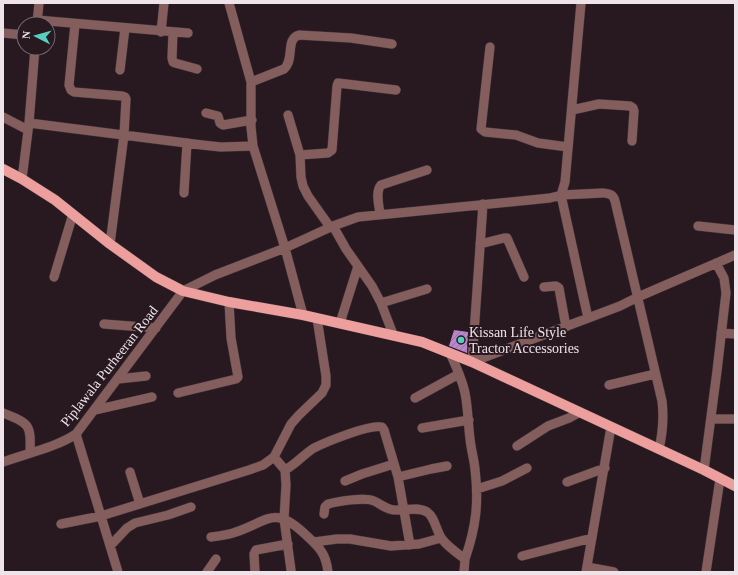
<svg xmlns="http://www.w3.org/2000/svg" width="738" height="575" font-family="'Times New Roman',serif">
<defs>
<pattern id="building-hatch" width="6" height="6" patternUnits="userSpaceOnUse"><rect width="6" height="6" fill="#b988cc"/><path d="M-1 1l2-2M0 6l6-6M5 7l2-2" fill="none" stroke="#9774a4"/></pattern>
</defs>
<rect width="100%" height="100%" fill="#281920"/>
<path fill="url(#building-hatch)" d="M454,330l14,2 -1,21 -18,-7z"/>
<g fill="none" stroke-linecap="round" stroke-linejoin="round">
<g stroke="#44353c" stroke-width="10">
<path id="minor" d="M229,3l22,79v45l2,19 32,102 18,67
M581,3l-16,179 -4,13 27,123
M37,20l151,13
M37,24l2,-21
M75,24l-6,61 2,5 3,2 48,4 3,1 1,2 -2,36 -14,109
M161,32l3,-29
M173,32l-1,26 1,4 2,1 22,6
M3,33l21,2
M490,47l-9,82 4,3 31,3 22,8 30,4
M120,70l5,-42
M251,82l33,-13c11,-10 1,-30 15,-34l52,3 41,6
M572,110l27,-6 31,2 3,2 1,3 -2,30
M206,113l12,3 2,7 3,2 29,-5
M288,115l12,40 1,22 2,9 5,10 22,31
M3,117l25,13
M29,123l173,22 19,2 32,-1
M300,155l28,-2 4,-3 5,-64 1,-3 58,7
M22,179l7,-56 6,-75
M184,193l3,-50
M483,204l-11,158 148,-56 18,-9 97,-42
M380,214c-1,-9 -5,-22 1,-29l46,-15
M333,226l13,23 26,37 9,17 12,31
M698,226l37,4
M480,244l24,-6h3l17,39
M54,277l19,-63
M544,287l12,-1 3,2 7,39
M381,303l46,-14
M340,323l18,-57
M104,324l52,4
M721,333l14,1
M450,353c6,13 12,26 15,40 3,15 3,30 5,46 1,10 4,20 5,30 4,34 1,58 -10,90
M118,379l28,-3
M609,385l46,-11
M178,393l58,-14 2,-2 -7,-39 -2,-36
M415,398l44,-24
M95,410l57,-13
M3,413c27,11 28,11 27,40
M711,419h24
M422,428l47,-8
M76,434l42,138
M517,446l31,-20 21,-8 11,-6
M274,457l11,13 1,15 -2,34 7,51
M3,462c22,-8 54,-15 73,-28l107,-143 32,-16 70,-27 48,-22 25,-9 192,-19 11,-3 42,-2c7,1 10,1 12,8l47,200c2,17 1,31 -3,48
M285,470c11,-6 19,-16 29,-22 12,-6 56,-24 68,-21l2,3 14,47 12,68
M704,470l13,-99 9,-78 -2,-15 -8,-15
M130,472l10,32
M398,477l33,-8 16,-3
M345,481l17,-7 32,-10
M567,482l38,-14
M477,489l25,-8 25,-13
M324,514l1,-7 3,-3c11,-3 37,-7 46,-3 7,3 11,8 20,9 10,1 24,-4 33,2 8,5 9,19 15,27 6,8 15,14 23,20l-1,13
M61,524l40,-8 148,-46 14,-5 11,-8 17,-33 8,-9 23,-22 4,-8v-9l-9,-58
M211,537c8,-1 15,-2 22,-4 36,-11 40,-30 74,3 13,12 19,18 21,36
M314,542l23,-3h13l41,7 28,-2 22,-6
M110,546l17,-18 8,-5 33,-8 23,-8
M522,556l70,-18
M587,567l27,5
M207,572l9,-13
M255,572l-1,-18 2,-4 32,-6
M586,572l25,-145
M706,572l14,-93"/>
</g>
<g stroke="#44353c" stroke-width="11">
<path id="major" d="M3,169l19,10 33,21 55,44 46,33 27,14 46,11 74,13 119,27 50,20 232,108 31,16"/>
</g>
<use href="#minor" stroke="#845e5d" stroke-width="9"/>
<use href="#major" stroke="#ed9f9d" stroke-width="10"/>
</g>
<circle fill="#58cec0" stroke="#281920" stroke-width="1.5" cx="461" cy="340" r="4"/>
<g text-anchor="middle" stroke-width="4" stroke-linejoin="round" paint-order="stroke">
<g font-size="14" fill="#eee3e8" stroke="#281920" text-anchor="start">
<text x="469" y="337">Kissan Life Style<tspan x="469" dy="16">Tractor Accessories</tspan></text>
</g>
<g font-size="14" fill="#eee3e8" stroke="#281920">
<text transform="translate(109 366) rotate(-52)" y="5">Piplawala Purheeran Road</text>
</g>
</g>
<rect width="738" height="575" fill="none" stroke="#eee3e8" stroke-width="8"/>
<g transform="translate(36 36) rotate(276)"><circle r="19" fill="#281920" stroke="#776a70"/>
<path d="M0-3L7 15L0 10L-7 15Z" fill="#58cec0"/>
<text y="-6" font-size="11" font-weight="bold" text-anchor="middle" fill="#eee3e8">N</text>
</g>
</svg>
